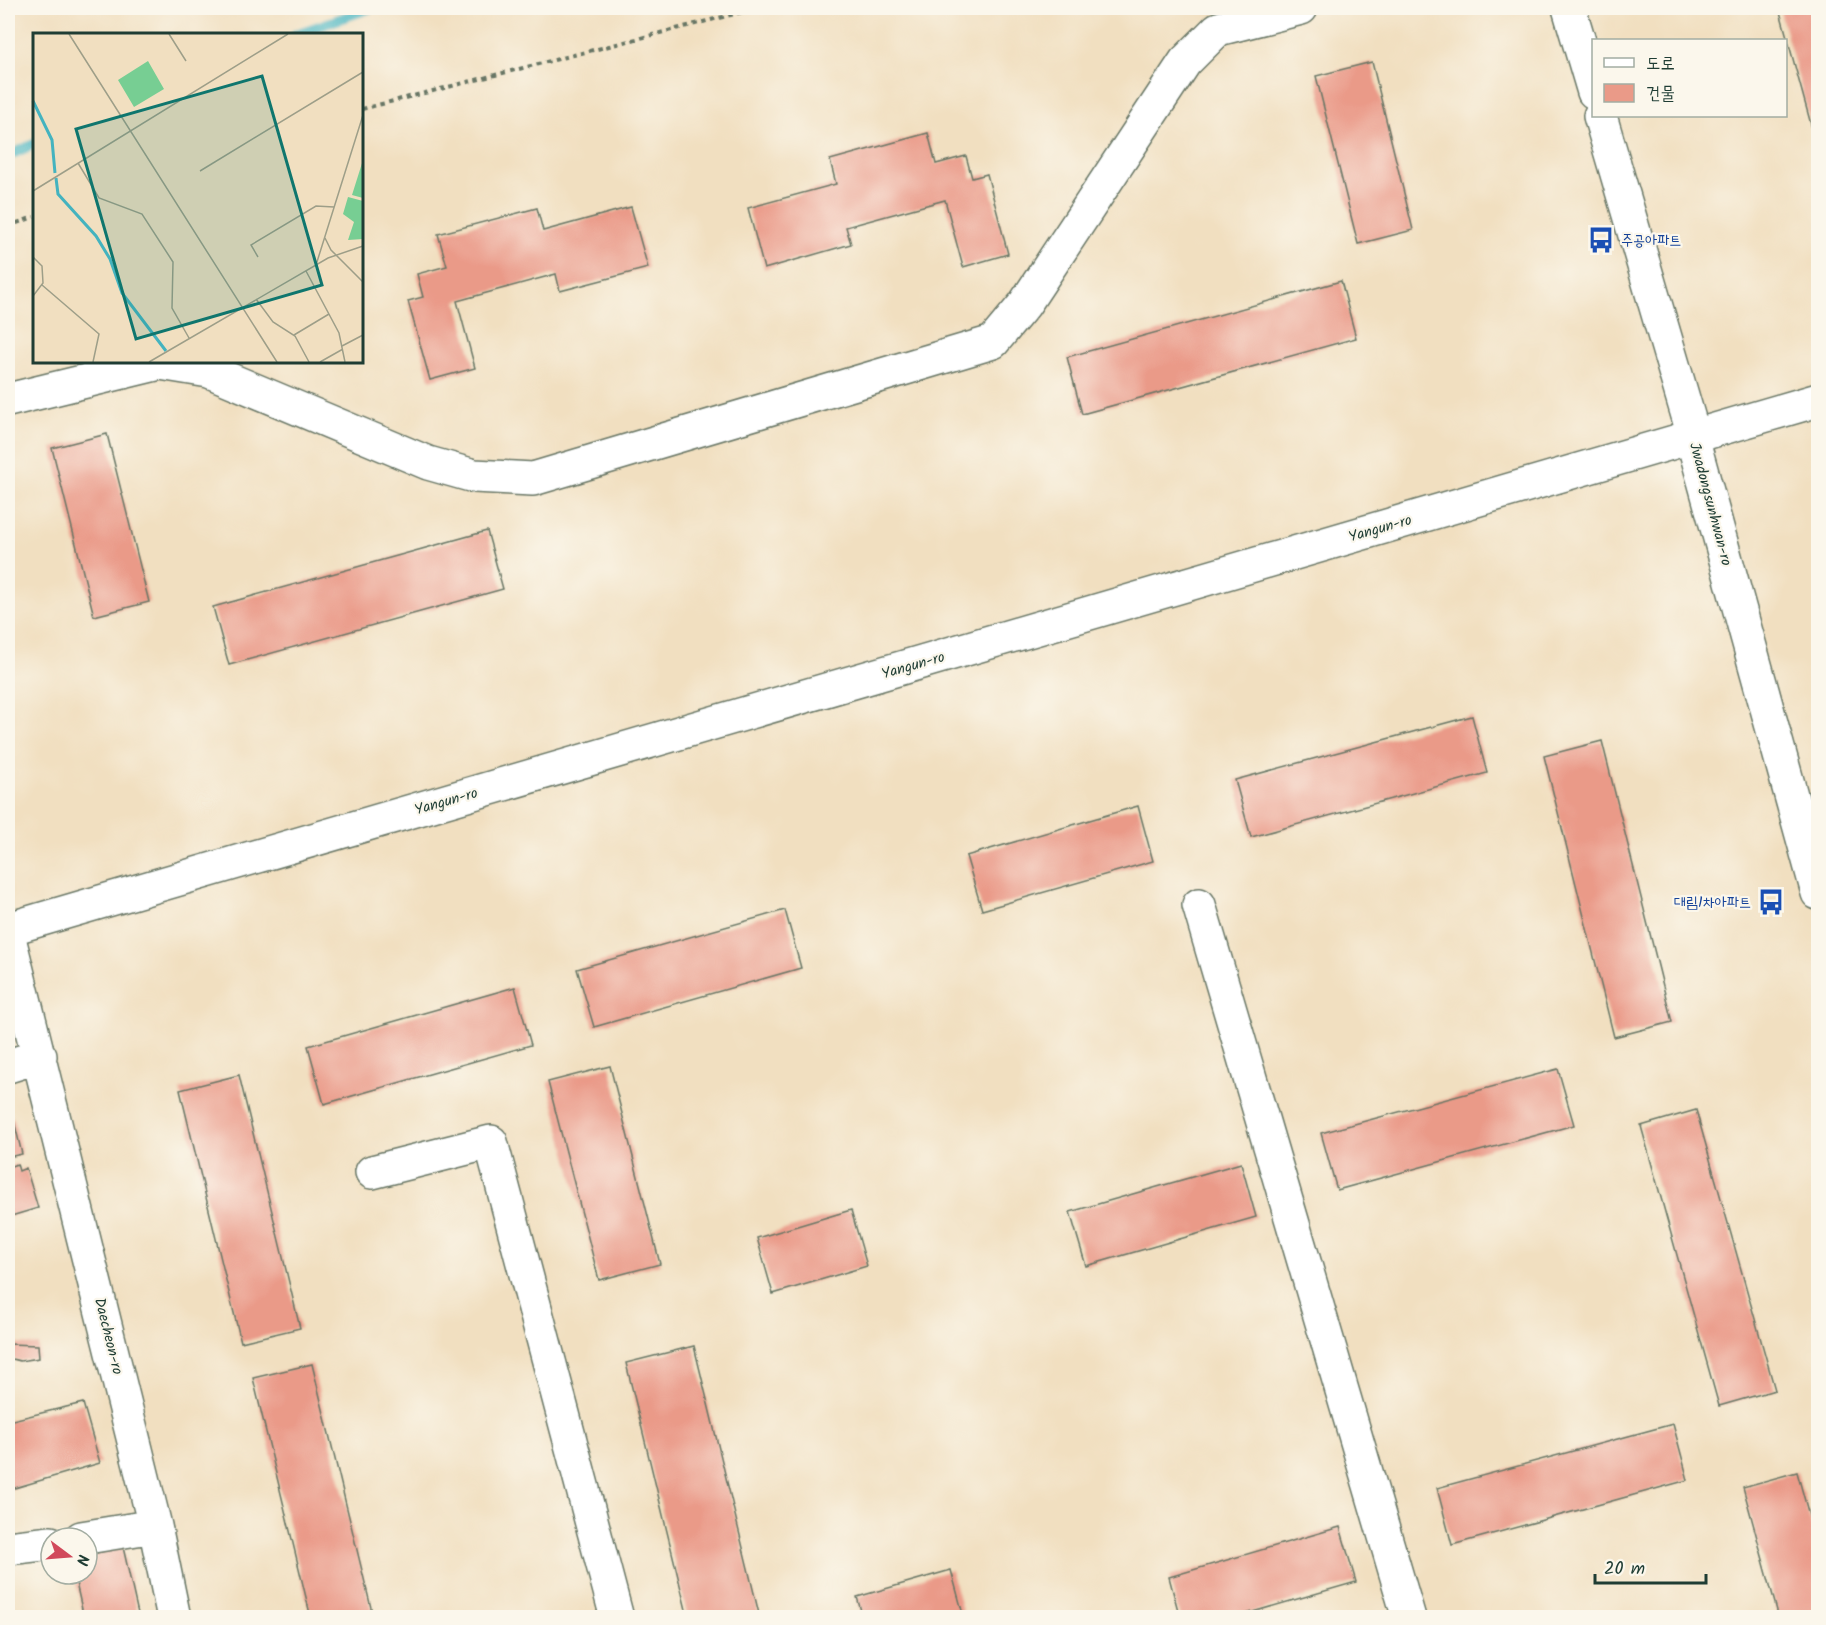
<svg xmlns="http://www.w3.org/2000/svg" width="1826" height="1625" font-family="Kalam,'Poor Story',sans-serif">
<rect width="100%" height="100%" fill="#fbf7ec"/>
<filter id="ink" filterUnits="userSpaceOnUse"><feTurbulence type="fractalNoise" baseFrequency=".0167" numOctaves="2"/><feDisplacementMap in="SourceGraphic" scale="12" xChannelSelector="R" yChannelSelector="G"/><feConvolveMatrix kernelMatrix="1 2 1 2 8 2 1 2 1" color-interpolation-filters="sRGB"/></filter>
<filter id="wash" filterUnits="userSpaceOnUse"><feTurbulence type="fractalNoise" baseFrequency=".008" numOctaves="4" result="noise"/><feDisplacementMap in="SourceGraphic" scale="24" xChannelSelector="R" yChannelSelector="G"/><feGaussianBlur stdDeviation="1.35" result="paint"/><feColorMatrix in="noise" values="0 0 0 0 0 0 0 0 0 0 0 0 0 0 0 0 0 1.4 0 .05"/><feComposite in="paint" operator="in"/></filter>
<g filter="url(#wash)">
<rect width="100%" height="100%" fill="#f1dfc0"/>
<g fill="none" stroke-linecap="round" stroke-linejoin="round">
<path stroke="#44b3bf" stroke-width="10" d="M296,34l75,-26
M8,156l26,-12"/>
</g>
<g id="blocks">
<path fill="#ea9a88" d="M1779,8h39v142z
M1372,62l41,168 -55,14 -42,-168z
M928,133l8,31 30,-8 6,22 15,-4 21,80 -45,13 -18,-67 -99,27 5,17 -87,25 -16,-61 88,-24 -6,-24z
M631,207l17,61 -88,23 -4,-17 -99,27 18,67 -45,12 -22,-79 15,-4 -6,-23 30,-8 -9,-32 99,-26 6,23z
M1341,281l15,57 -274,76 -15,-57z
M107,434l42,168 -55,14 -42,-168z
M487,531l16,58 -274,76 -16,-58z
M1472,716l15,57 -236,64 -16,-57z
M1602,741l70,281 -58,15 -70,-281z
M1138,806l15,55 -171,49 -16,-54z
M785,910l16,58 -207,59 -17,-58z
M515,987l16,58 -207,59 -16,-58z
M610,1066l50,198 -61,16 -51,-198z
M1558,1069l16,56 -237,65 -16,-57z
M239,1075l61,253 -59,14 -61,-252z
M1696,1110l79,280 -56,16 -78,-280z
M13,1117l9,37 -14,3v-38z
M1241,1163l15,54 -170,49 -16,-54z
M17,1164l2,7 7,-3 12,40 -30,9v-50z
M851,1210l16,56 -94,28 -16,-56z
M8,1344l30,1 1,13 -19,3 -12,-3z
M694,1346l66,272h-72l-62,-255z
M312,1364l61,252 -5,2h-57l-58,-240z
M83,1403l17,60 -92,27v-69z
M1673,1424l15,56 -236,65 -15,-57z
M1797,1472l21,76v70h-39l-36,-131z
M1340,1527l16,55 -124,36h-52l-11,-41z
M123,1547l16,71h-55l-10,-44h13v-19z
M951,1570l13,48h-101l-6,-21z"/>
</g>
</g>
<g filter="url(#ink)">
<use href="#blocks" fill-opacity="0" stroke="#687665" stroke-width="1.5"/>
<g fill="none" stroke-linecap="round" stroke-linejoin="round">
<g stroke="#687665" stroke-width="36">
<path id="minor" d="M1569,8l25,84
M1600,116l91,310 1,11 126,456
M8,400l152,-37 49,8 219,92 46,13 59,3 460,-137 31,-37 161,-243 33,-33 83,-21
M1199,905l210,713
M8,934l147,592 19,92
M8,1066l32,-10
M372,1172l119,-30 126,476
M81,1538l74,-12
M8,1548l43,-5"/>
</g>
<g stroke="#687665" stroke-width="36">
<path id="major" d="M8,929l1810,-529"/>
</g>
<path stroke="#687665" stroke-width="4" stroke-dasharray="4.5 4.5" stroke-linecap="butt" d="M362,109l396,-101
M8,226l26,-9"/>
<use href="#minor" stroke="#fff" stroke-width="33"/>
<use href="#major" stroke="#fff" stroke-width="33"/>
</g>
</g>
<defs>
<g id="bus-bare" transform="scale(2.07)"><path d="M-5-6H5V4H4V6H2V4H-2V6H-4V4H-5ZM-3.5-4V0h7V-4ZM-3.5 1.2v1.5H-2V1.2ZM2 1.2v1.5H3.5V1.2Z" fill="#1a4fb4" stroke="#fbf7ec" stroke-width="2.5" paint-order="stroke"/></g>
</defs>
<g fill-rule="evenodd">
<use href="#bus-bare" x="1601" y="240"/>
<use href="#bus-bare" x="1771" y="902"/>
</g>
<g text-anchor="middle" stroke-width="4.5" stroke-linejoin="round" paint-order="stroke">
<g font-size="15" fill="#164399" stroke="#fbf7ec" text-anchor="start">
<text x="1621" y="245">주공아파트</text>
<text x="1751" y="907" text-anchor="end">대림1차아파트</text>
</g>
<g font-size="15" fill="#1f3d34" stroke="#fbf7ec">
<text transform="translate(1711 504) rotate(75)" y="5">Jwadongsunhwan-ro</text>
<text transform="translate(1380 528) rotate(-16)" y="5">Yangun-ro</text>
<text transform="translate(913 665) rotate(-16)" y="5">Yangun-ro</text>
<text transform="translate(446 801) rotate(-16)" y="5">Yangun-ro</text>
<text transform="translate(109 1336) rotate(76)" y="5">Daecheon-ro</text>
</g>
</g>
<g transform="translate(33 33)">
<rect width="330" height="330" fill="#f1dfc0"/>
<path d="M115,28l16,28 -30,18 -16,-27zM330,127v38l-11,-3zM315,164l15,4v38l-15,1 6,-18 -11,-8z" fill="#77ce93"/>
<path fill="none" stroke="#44b3bf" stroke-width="3" d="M0,68l19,39 3,33M23,145l2,16 38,42 14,23 12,34 44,58"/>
<path fill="none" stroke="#9d9e88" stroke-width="1.5" d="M36,1l208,328M136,1l17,27M45,130l21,35 43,16 31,48 -1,46 17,30M167,138l163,-99M0,158l255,-157M292,205l6,12 32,32M0,224l9,9 1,17 -10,13M225,224l-7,-12 65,-39 18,1M283,232l47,-150M273,238l33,62 6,29M9,252l57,49 -6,28M223,266l17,23 22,14 14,26M261,302l35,-21M309,313l21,-11M116,329l179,-104 35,-12M287,329l23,-13"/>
<path fill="#0f766e" fill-opacity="0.15" stroke="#0f766e" stroke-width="3" d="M229,43l60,209 -186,54 -60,-210z"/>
<rect width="330" height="330" fill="none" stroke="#1f3d34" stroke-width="3"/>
</g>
<rect width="1826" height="1625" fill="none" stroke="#fbf7ec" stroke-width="30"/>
<rect x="1592" y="39" width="195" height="78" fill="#fbf7ec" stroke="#a3ada2" stroke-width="1.5"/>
<rect x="1604" y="58" width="30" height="9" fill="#ffffff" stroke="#a3ada2" stroke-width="1.5"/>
<text x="1646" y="69" font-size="18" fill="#1f3d34">도로</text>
<rect x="1604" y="84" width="30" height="18" fill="#ea9a88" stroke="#a3ada2" stroke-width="1.5"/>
<text x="1646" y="99" font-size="18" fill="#1f3d34">건물</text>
<g transform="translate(69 1556) rotate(106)"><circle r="28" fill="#fbf7ec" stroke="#a3ada2" stroke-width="1.5"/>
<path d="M0-4.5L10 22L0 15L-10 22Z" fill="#d1495b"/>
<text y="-9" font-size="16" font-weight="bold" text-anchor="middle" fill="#1f3d34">N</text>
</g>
<path d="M1595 1574v9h111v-9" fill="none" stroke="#1f3d34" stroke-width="3"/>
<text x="1604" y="1574" font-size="18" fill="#1f3d34" stroke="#fbf7ec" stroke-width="4.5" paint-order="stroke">20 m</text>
</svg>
